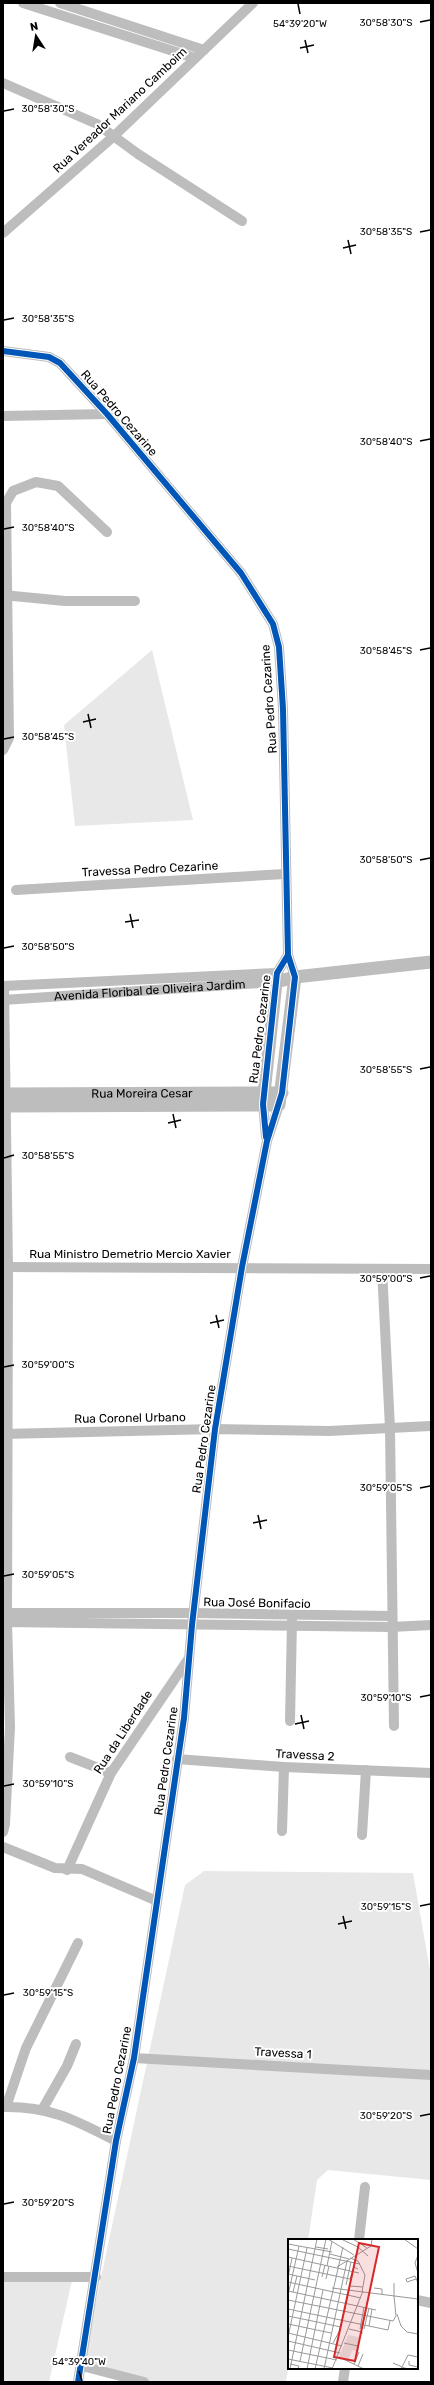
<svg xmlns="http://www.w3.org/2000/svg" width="434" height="2385" font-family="Rubik,sans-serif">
<rect width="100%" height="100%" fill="#fff"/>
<path fill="#e8e8e8" d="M152,650l41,170 -118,6 -11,-101z
M204,1871l209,2 18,103v204l-103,-10 -11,10 -9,60h-19v123l-3,19h-140l-64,-16 103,-481z
M73,2276l-24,106h-46v-105z"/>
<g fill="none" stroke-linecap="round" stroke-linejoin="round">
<g stroke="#bdbdbd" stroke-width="10">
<path d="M23,3l172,55"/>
<path d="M60,3l144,47"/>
<path d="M3,83l94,41 41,30 104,67"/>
<path d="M3,233l111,-97 139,-133"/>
<path d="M3,351l46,6 11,6 47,51 134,159 32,51 6,23 4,62 5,246 -11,18 -274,13"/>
<path d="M3,416l104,-2"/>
<path d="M3,595l62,6h70"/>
<path d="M3,750l6,-12 -3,-235 7,-12 23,-9 22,4 49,46"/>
<path d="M16,890l269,-16"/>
<path d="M288,955l7,22"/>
<path id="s1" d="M3,1000l273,-18"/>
<path d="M263,1104l3,33"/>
<path d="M3,1267l428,2"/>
<path d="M382,1269l8,159 4,298"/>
<path d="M3,1434l212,-5 114,2 102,-5"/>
<path d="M3,1613h190l198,3"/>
<path d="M3,1622l388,5 40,-2"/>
<path d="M290,1721l2,-101"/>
<path d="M70,1757l41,16"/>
<path d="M177,1759l107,8 147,6"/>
<path d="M282,1831l2,-64"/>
<path d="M3,1832l2,-8 5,-97 -3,-105 1,-355 -4,-281"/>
<path d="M362,1835l4,-65"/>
<path d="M3,1847l52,21 27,1 75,32"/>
<path d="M67,1870l44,-97 78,-115"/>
<path d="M134,2058l297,17"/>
<path d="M3,2107c47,-1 72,13 113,34"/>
<path d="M6,2107l20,-59 52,-105"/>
<path d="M42,2110l25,-44 9,-22"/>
<path d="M359,2240l6,-53"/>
<path d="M3,2277h93"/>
<path d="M417,2300l14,3"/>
<path d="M82,2366l62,16"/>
<path d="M78,2382l38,-241 18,-83 50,-340 8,-93 23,-196 27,-162 25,-126 12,-36"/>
<path d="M343,2382l2,-14"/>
</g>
<g stroke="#bdbdbd" stroke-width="13">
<path d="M276,982l19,-5 136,-15"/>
<path id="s2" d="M3,1094l279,-1"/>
<path d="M263,1102l14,-128"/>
<path d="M3,1106l276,-1 16,-128"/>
</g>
<g stroke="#fff" stroke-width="8">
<path id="cycleway" d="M3,351l46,6 11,6 47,51 134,159 32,51 6,23 4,62 5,246 -11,18 -14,131 3,33
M78,2382l38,-241 18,-83 50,-340 8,-93 23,-196 27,-162 25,-126 15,-48 13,-116 -7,-22"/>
</g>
<use href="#cycleway" stroke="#0057b8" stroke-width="6"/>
</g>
<path fill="none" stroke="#000" stroke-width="1.5" d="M298,4l2,10M420,22l10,-2M305,40l3,13M300,48l14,-3M4,111l10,-2M420,232l10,-2M348,240l3,14M343,248l13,-3M4,320l10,-2M420,441l10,-2M4,529l10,-2M420,650l10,-2M88,714l3,14M83,722l13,-3M4,739l10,-2M420,860l10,-2M130,914l3,14M125,922l14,-2M4,948l10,-2M420,1069l10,-2M173,1114l3,14M168,1123l13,-3M4,1158l10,-3M420,1278l10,-2M216,1315l3,13M210,1323l14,-3M4,1367l10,-2M420,1488l10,-2M258,1515l3,14M253,1523l14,-3M4,1576l10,-2M420,1697l10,-2M301,1715l3,14M295,1724l14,-3M4,1786l10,-2M420,1906l10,-2M343,1916l3,13M338,1924l14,-3M4,1995l10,-2M420,2116l10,-2M4,2204l10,-2M79,2371l3,10"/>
<g text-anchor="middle" stroke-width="4" stroke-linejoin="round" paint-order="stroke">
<g font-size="12" fill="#000" stroke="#fff">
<text transform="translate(120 110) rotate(-43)" y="4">Rua Vereador Mariano Camboim</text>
<text transform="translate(119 413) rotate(49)" y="4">Rua Pedro Cezarine</text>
<text transform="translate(269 699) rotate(-94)" y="4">Rua Pedro Cezarine</text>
<text transform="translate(150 869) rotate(-3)" y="4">Travessa Pedro Cezarine</text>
<text dy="4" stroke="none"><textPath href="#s1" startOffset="147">Avenida Floribal de Oliveira Jardim</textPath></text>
<text transform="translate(260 1029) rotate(-83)" y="4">Rua Pedro Cezarine</text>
<text dy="4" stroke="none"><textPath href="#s2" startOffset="139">Rua Moreira Cesar</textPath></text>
<text x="130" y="1258">Rua Ministro Demetrio Mercio Xavier</text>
<text transform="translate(130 1418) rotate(-1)" y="4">Rua Coronel Urbano</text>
<text transform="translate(204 1439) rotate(-82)" y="4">Rua Pedro Cezarine</text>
<text transform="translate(257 1603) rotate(1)" y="4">Rua José Bonifacio</text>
<text transform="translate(123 1732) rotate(-57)" y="4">Rua da Liberdade</text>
<text transform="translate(305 1755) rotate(3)" y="4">Travessa 2</text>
<text transform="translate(166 1761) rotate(-82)" y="4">Rua Pedro Cezarine</text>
<text transform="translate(283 2053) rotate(3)" y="4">Travessa 1</text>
<text transform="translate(117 2080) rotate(-79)" y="4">Rua Pedro Cezarine</text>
</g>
</g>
<g transform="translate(288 2239)">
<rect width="130" height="130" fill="#fff"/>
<path d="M60,96l11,2v15l-7,-2 -4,11 -9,-4z" fill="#e8e8e8"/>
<path fill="none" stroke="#999" stroke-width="1" d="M40,0l26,16M65,0l14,9M116,0l14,10M55,1l15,7 10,9M0,5l44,8M28,8l12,2M0,10l72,15M42,15l19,5M130,16l-3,8 3,10M0,18l71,16M62,19l8,3 7,14 -3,17M0,27l62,13 4,-12 4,2M39,27l5,-25M49,28l34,-21 1,-7M0,35l27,6M0,38l4,-19M34,38l3,-12M38,40l3,-13M128,40l-9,3 -1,-3 9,-3 3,7M0,43l73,16M106,44v13M58,46l5,-23M62,47l13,1M44,49l86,11M86,49l8,1v5M0,52l88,19M5,53l4,-16M0,56l11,-49M0,61l105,21 3,-5 -2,-20M0,70l100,21 2,-9M109,75l4,12 6,6 11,2M0,77l53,11M0,85l43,9M81,87l3,-17M61,90l13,3v2M72,90l4,-22M76,90l5,-21M0,94l54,13M0,98l19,-89M0,102l52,12M45,104l7,-13 8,-36M56,104l14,3M0,111l49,10M51,118l25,12M0,120l45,9M12,122l26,-122M121,122v4l9,2M105,124l14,6M2,125l9,2 -1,3M66,125l5,-12M70,127l5,-12M2,130l27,-130M19,130l16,-79M27,130l28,-122M36,130l23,-108M44,130l31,-78M113,130l7,-14 10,2"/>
<path fill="#d62828" fill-opacity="0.15" stroke="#d62828" stroke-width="2" d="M71,4l20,4 -24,114 -21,-4z"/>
<rect width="130" height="130" fill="none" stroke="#000" stroke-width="2"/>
</g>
<g font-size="10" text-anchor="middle" fill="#000" stroke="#fff" stroke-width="4" stroke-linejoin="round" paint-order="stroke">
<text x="386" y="26">30°58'30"S</text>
<text x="300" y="27">54°39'20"W</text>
<text x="48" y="112">30°58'30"S</text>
<text x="386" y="235">30°58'35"S</text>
<text x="48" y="322">30°58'35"S</text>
<text x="386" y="445">30°58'40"S</text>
<text x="48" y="531">30°58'40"S</text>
<text x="386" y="654">30°58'45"S</text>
<text x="48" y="740">30°58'45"S</text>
<text x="386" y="863">30°58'50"S</text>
<text x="48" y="950">30°58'50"S</text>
<text x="386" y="1073">30°58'55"S</text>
<text x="48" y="1159">30°58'55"S</text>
<text x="386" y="1282">30°59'00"S</text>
<text x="48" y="1368">30°59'00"S</text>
<text x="386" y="1491">30°59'05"S</text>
<text x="48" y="1578">30°59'05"S</text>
<text x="386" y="1701">30°59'10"S</text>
<text x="48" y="1787">30°59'10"S</text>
<text x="386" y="1910">30°59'15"S</text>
<text x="48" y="1996">30°59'15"S</text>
<text x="386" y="2119">30°59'20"S</text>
<text x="48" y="2206">30°59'20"S</text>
<text x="79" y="2365">54°39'40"W</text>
</g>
<rect width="434" height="2385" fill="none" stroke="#000000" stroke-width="8"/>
<g transform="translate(36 36) rotate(348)" stroke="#ffffff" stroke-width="3" paint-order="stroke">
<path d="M0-3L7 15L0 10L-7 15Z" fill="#000000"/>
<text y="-6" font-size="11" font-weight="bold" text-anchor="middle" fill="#000000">N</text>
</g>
</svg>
